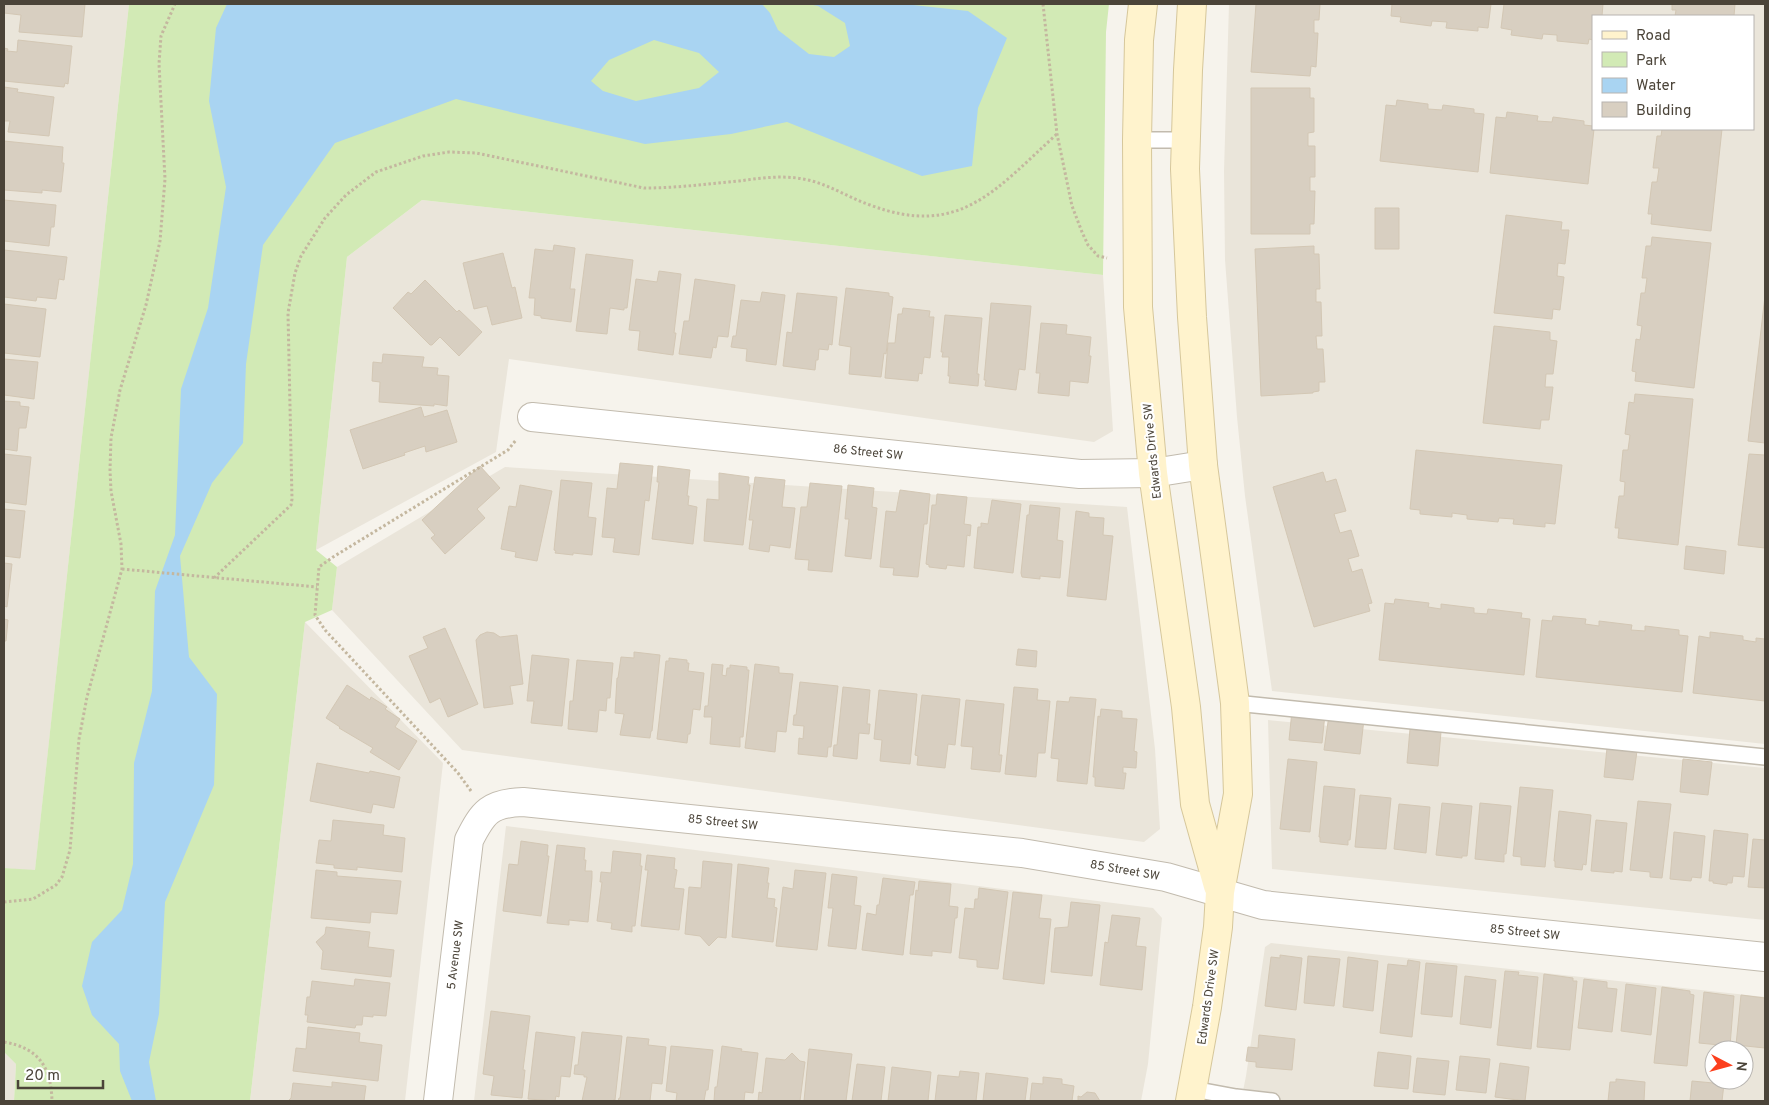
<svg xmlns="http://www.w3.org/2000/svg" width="1769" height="1105" font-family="Overpass,sans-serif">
<rect width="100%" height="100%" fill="#f6f3ec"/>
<path fill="#eae5da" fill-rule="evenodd" d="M4,4h125l-94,867 -31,-3z
M1229,4h536v740l-493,-53 -27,-195 -8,-79 -12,-157 -1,-89zM1593,16h160v113h-160z
M422,200l681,75 10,156 -19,11 -585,-83 -13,93 -180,98 31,-293z
M505,467l622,40 28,242 5,80 -16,13 -682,-92 -130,-140 5,-43z
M305,622l138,141 -38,338h-155z
M1268,720l497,48v152l-493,-51z
M506,826l647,82 9,10 -14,146 -7,37h-667z
M1271,943l494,54v104h-524l5,-25 19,-129zM1714,1050h30v30h-30z
M4,1052l12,12 -2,37h-10z"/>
<path fill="#d2eab5" d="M129,4h980l-3,28 -3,243 -681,-75 -75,57 -31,293 21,17 -5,43 -27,12 -55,479h-236l2,-37 -12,-12v-184l31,2z"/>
<path fill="#a9d4f2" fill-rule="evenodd" d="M227,4h535l8,9 8,17 31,24 25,3 16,-11 -5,-23 -27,-17 -10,-2h96l64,7 39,27 -29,70 -6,58 -50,10 -135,-54 -56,12 -86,10 -189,-45 -121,44 -72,102 -17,119 -3,79 -31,40 -32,73 9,101 28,37 -3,91 -49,117 -6,112 -10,48 7,39h-24l-12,-30 -1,-27 -27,-29 -10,-29 10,-44 30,-32 11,-46 1,-101 18,-72 3,-100 20,-56 6,-146 27,-81 18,-121 -17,-86 7,-73zM654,40l45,13 20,19 -20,16 -63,13 -33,-10 -12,-10 18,-21z"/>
<path fill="#d8cfc1" stroke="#d3c7b4" d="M4,4h81l-3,33 -63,-5 2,-17 -17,-2z
M1256,4h64l-1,16h-5v13h4l-2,34 -5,-1 -1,10 -59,-4z
M1392,4h99l-3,24 -10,-1v4l-32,-3 1,-6 -15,-1 -1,5 -31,-4 1,-5 -10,-1z
M1504,4h99l-1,12h-9v24l-4,-1 -1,5 -31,-3v-6l-14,-1 -1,5 -31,-4 1,-5 -11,-2z
M1672,4h63l-1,12h-59l1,-6h-4z
M18,40l54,6 -4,38 -3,-1 -1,4 -60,-6v-33l4,1 -1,2 10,1z
M4,87l14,2 -1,3 37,5 -5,39 -41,-4 2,-11h-6z
M1251,88h59v10h4v34l-6,1v13h7v31h-5v14h5l-1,33h-4v10h-59z
M1397,100l31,4v5l14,1 1,-5 31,4v4l10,1 -6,58 -98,-11 6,-56 10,1z
M1507,112l31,4 -1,5 15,1 1,-5 31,4v4l9,1 1,3 -6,55 -98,-11 6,-56 10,1z
M1662,129h60l-11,102 -60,-7 1,-10h-4l4,-32h5l2,-14h-6l4,-32h4z
M4,141l59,6 -1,16h2l-3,29 -19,-2v3l-38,-3z
M4,200l52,5 -2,22h-3l-2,19 -45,-5z
M1375,208h24v41h-24z
M1506,215l56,7 -1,8h8l-4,34 -7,-1 -1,13 7,1 -4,33 -7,-1 -1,10 -58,-6z
M1652,237l59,6 -17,145 -59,-7 1,-9 -4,-1 4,-32 4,1 2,-14 -5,-1 4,-32h4l2,-15h-5l4,-32h5z
M554,245l21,3 -5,41h5l-4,33 -30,-4v-2l-7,-1 1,-17h-6l6,-49 18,2z
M1314,246v8h5l1,35h-4v13h5l1,34h-6l1,13h6l2,33h-6v9l-6,1v1l-52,3 -6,-147z
M4,250l63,7 -3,23 -5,-1 -3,20 -19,-2 -1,4 -32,-4z
M503,253l9,35 3,-1 7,31 -30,7 -5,-19 -13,3 -11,-46z
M586,254l47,6 -6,48h-3v2l-14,-2 -3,26 -31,-3z
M659,271l22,3 -7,59h2l-3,22 -35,-5 2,-19 -11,-1 7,-51 21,3z
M695,279l40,6 -7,52 -10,-1 -2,12 -3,-1 -2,11 -32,-4 5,-33h5z
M425,280l32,32 2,-2 23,22 -23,24 -19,-19 -8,8h-2l-37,-37 15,-16 3,2z
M846,288l43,5v3l4,1 -7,57 -2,-1 -3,24 -32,-3 2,-27 -12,-2z
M762,292l23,3 -9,70 -30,-4 1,-12 -16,-2 2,-11h3l5,-36 19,2z
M797,293l40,4 -5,48 -3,-1 -1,6 -9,-1 -1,11h-2l-1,10 -32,-4 4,-34 5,1z
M1765,296v147l-17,-2z
M991,303l40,3 -6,64 -6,-1 -3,21 -31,-4 1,-6h-2z
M4,304l42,5 -6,48 -36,-4z
M903,308l27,3 -1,6h5l-4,41 -6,-1 -2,17 -3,-1 -1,8 -33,-3 3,-35h7l3,-29h4z
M945,315l37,3 -5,56h2l-1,12 -29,-3 1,-7h-2l1,-19h-7l1,-5h-2z
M1041,323l26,2 -1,9 25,3 -2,19h2l-3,27 -18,-2 -1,15 -31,-3 2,-20h-4z
M1494,326l56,6v8l7,1 -4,33h-7l-1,13h8l-4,33h-8l-1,9 -57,-6z
M383,354l41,3 -2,10 16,1 -1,7 12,1 -2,30 -13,-2v2l-55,-4 1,-20 -8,-1 1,-19 9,1z
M4,359l34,3 -4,37 -30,-4z
M1635,394l58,5 -15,146 -60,-7 1,-10h-4l4,-32h5l1,-14 -5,-1 3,-31h5l2,-15 -5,-1 4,-32 5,1z
M4,401l16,1v4l9,1 -3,21h-7l-2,23 -13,-2z
M421,407l3,10 23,-7 10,32 -31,10 -1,-6 -21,7 1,2 -42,14 -13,-39z
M1416,450l146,15 -7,59 -10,-1v4l-32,-3 1,-5 -15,-1 -1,4 -31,-3v-4l-15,-2v4l-32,-3v-4l-10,-1z
M4,454l27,3 -5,48 -22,-3z
M1749,454l16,1v93l-27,-3z
M620,463l33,3 -4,35 -4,-1 -6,55 -26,-3 2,-14 -13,-1 5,-49 10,1z
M480,466l20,22 -23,21 8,9 -40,36 -14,-16 4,-3 -13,-15z
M658,466l32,4 -3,26h2l-1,9 9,2 -4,37 -41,-5 7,-57h-2z
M1323,472l3,10 10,-3 10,32 -12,3 6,19 11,-3 8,26 -11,3 4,13 10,-3 10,34 -4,1 2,7 -56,16 -41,-140z
M719,473l30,4 -1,8h2l-7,60 -39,-4 3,-42 12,1z
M755,477l30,3 -3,27 13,1 -5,40 -20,-3 -1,7 -20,-3 4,-29h-4z
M561,480l31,3 -4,34 8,1 -4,37 -19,-2v2l-18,-2 1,-2 -2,-1z
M810,483l32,3 -10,86 -24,-2 1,-10 -14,-1 6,-52h6z
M520,485l32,6 -15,70 -22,-4 1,-5 -15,-3 8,-43 7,1z
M848,485l26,3 -2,19 5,1 -6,51 -26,-3 4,-37h-4z
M900,490l30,4 -3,30h-3l-6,53 -25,-2 1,-7 -14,-1 6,-56 10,1z
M937,494l30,3 -3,27 7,1 -1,11 -3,-1 -3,32 -17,-2 -1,4 -17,-2v-2l-3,-1 6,-59h4z
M992,500l29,4 -8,69 -39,-5 4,-41h3v-4l7,1z
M1030,505l30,3 -3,32 6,1 -3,37 -20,-2v3l-18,-2 -1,-4 6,-58h2z
M4,509l21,2 -5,47 -16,-2z
M1076,511l13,2v4l15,1 -1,17 10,1 -7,64 -39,-4z
M1686,546l40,5 -2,23 -40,-5z
M4,563l8,1 -5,43 -3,-1z
M1395,599l34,4 -1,4 13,2v-5l33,4v5l13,1 1,-5 34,4 -1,5 9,1 -6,56 -145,-15 6,-57 9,1z
M1553,616l33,3 -1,5 14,2v-5l33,4 -1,5 14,1v-5l34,4v5l9,1 -6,56 -146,-15 6,-57 10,1z
M4,619l4,1 -2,21h-2z
M445,628l33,76 -30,13 -8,-19 -10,5 -21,-47 19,-8 -5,-11z
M487,632l7,1 6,4 17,-2 6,49 -13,2 3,18 -29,4 -8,-68 4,-5z
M1710,632l33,4v4l13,2v-4l9,1v62l-72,-8 6,-57 11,2z
M1018,649l19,2 -1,16 -20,-2z
M634,652l26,3 -8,76h-1l-1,7 -30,-3 4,-21 -9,-1 2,-35h1l3,-21 13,1z
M532,655l37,4 -7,67 -31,-3 3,-22h-7z
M669,658l18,2v3h2l-1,8 16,2 -4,37 -7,-1 -3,25h-2l-1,9 -30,-4 9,-78h3z
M577,660l36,3 -3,35h-3l-1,13 -7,-1 -2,22 -29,-3 2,-28h3z
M712,664l11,1 -1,10 4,1 1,-8h3v-3l17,2v3h2l-6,67h-3v10l-30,-3 2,-27h-8l1,-11h3z
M755,664l24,3v6l14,1 -7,58 -9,-1 -2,21 -30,-4z
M800,682l38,4 -7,61h-3l-1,10 -29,-3 1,-16 4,1 1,-13 -11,-1 1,-10h2z
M347,685l23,15 1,-3 16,10 -2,2 15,10 -5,8 22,14 -18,29 -29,-18 3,-4 -34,-20 1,-1 -14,-9z
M843,687l27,3 -3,34h3l-1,10 -10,-1 -2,26 -24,-3 1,-11h3z
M1014,687l24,2 -1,11 13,1 -5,52h-7l-2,24 -31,-3z
M879,690l38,4 -7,70 -30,-3 2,-21 -8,-1z
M922,695l38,4 -5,46 -7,-1 -3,24 -28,-3 1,-9 -3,-1z
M1070,697l26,2 -9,85 -30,-3 2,-22 -8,-1 6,-57 12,1z
M966,700l38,4 -5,51h3l-2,17 -29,-3 2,-22 -12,-1z
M1101,709l21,2v7l15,1 -3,32 3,1 -1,16 -13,-1v6h3l-2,16 -29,-3v-9h-2l5,-61 2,1z
M1292,711l33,3 -3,29 -33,-3z
M1329,715l35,4 -4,35 -36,-4z
M1410,729l31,3 -3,34 -31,-3z
M1607,748l30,3 -4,29 -29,-3z
M1288,759l29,3 -7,70 -30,-3z
M1683,759l29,3 -4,33 -28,-3z
M317,763l52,10 1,-2 30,6 -6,31 -21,-4 -2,9 -61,-12z
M1324,786l31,3 -5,51h-2v5l-28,-3v-5h-1z
M1520,787l33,3 -8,77 -24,-2v-8l-8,-1z
M1360,795l31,3 -5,51 -31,-2z
M1638,801l33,3 -9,74 -12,-1v-5l-20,-2z
M1442,803l30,3 -5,50h-5v2l-26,-3z
M1480,803l31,3 -5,48h-2v8l-29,-3z
M1399,804l31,3 -4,46 -32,-4z
M1559,811l32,4 -5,50 -3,-1 -1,6 -27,-3v-6h-1z
M333,820l51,5 -1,10 22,3 -3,34 -45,-5v3l-23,-2v-3l-18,-2 3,-23 12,1z
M1596,820l31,3 -5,49 -8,-1v2l-23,-2z
M1714,830l34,4 -4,43 -11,-1 -1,7h-5v2l-14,-2v-2h-4z
M1674,832l31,4 -4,42 -9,-1 -1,4 -21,-2z
M1753,839l12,1v48l-17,-1z
M521,841l27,4 -1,11h2l-8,60 -38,-5 6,-47 9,1z
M557,845l28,3 -1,12h2l-1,11h7v7l-4,44 -19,-2v5l-22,-2z
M613,851l28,3 -1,12h2l-7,60h-3v6l-21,-3 1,-6 -15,-2 5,-39h-2l1,-10 10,1z
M647,855l28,3 -1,11 3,1 -3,18 10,1 -5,41 -38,-4 7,-56h-3z
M703,861l29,3 -6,74 -8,-1 -9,9 -9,-10 -15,-2 4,-47 12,1z
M738,864l31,4 -2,15h2l-2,15 8,1 -1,8 3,1 -4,34 -41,-5z
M316,870l21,2v4l64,5 -4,33 -26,-2 -1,11 -59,-5z
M795,870l31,3 -9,77 -41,-4 7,-59 10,2z
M832,874l25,3 -3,28 7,1 -5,43 -28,-3 5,-38h-5z
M883,878l32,4 -2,13h-3l-7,60 -41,-5 5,-37 9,2 1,-10h2z
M919,881l32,3 -2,22 9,1 -1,11h-2l-4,35 -19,-2v5l-22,-2 6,-64 2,1z
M979,888l29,4 -10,77 -21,-2v-7l-18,-2 6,-50 9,1 1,-10h3z
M1013,892l29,3 -3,23 12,1 -7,65 -41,-5z
M1071,902l29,3 -8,71 -41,-4 4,-44 13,-1z
M1112,915l28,3 -4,28 10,1 -4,43 -42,-5 5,-43 3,1z
M326,927l44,5 -2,15 26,3 -3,27 -70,-8 2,-18 -7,-9 9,-8z
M1280,955l22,3 -6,52 -31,-4 6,-49 9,1z
M1308,956l32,3 -6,47 -30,-3z
M1348,957l30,4 -5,50 -30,-4z
M1408,960l12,2 -8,75 -32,-4 8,-69 19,2z
M1426,963l31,3 -5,51 -31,-3z
M1505,971l14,1 -1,3 20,2 -7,72 -34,-4z
M1544,974l29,4v3h4l-7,69 -33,-3z
M1465,976l31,4 -5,48 -31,-4z
M355,979l35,4 -4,33 -13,-1v2l-10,-1 -1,9h-6l-1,3 -48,-6 1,-7h-3l2,-18h3l2,-16 42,5z
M1584,979l23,3v6l10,1 -5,43 -34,-4z
M1626,984l30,4 -5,47 -30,-4z
M1662,987l28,4v3l4,1 -7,71 -33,-3z
M1704,992l30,4 -4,50 -31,-3z
M1741,995l24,3v50l-29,-3z
M491,1011l39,5 -7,54h2l-3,28 -31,-3 3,-19 -11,-2z
M308,1027l52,6 -1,9 23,3 -4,36 -85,-10 3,-23 10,1z
M536,1032l39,5 -5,40 -9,-1 -2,21 -3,-1 -1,5 -27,-2z
M582,1032l40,4 -7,64h-2v1h-31l5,-24h-3v-2l-10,-1 1,-9h3z
M1259,1035l36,4 -3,31 -36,-3v-5l-10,-1 2,-14 10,1z
M627,1037l22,2 -1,6 18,2 -4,37 -10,-1 -2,18h-32l1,-3h1z
M671,1046l42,4 -5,40h-2l-2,11h-28l1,-8 -11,-2z
M722,1046l20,3 -1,2 17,2 -5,40 -8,-1 -1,9h-30l1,-14h2z
M809,1049l43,5 -6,47h-42z
M1378,1052l33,4 -3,33 -34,-3z
M792,1053l8,8 5,1 -5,39h-42l1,-9 3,1 4,-35 19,2z
M1460,1056l30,3 -4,34 -30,-3z
M1417,1058l32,3 -4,34 -32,-3z
M1500,1063l29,4 -4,34 -30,-4z
M857,1064l28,3 -4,34h-29z
M892,1067l39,5 -3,29h-40z
M960,1071l19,2 -3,28h-41l3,-26 21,2z
M986,1073l42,5 -3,23h-42z
M1043,1077l19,2v5l12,2 -2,15h-42l2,-18 11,1z
M1616,1079l29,3 -1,19h-36l2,-19h6z
M1692,1081l32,3 -2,17h-32z
M332,1082l34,4 -2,15h-76l3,-3 2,-15 39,4z
M1087,1092l8,1 5,8h-22v-5l3,1z"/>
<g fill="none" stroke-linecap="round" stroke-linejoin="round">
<g stroke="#c2bbae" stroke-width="18">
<path id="lane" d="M1137,140h49
M1235,703l530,54
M1193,1089l43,8 36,4"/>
</g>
<g stroke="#c2bbae" stroke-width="30">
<path id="street" d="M532,417l548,57 73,-1 50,-8
M438,1101l31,-261c14,-28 21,-37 54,-38l499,51 144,24 97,28 502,52"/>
</g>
<g stroke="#d6c79b" stroke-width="30">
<path id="secondary" d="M1143,4l-4,36 -2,100 1,167 15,166 33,234 9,97 23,82
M1190,1101l17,-94 11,-80 2,-35 18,-98 -3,-91 -32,-238 -11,-148 -7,-148 3,-99 4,-66"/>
</g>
<path stroke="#c4b79f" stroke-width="3" stroke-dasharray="2.5 2.5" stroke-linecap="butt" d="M1043,4l14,130 15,72 10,26 6,13 10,11 9,2
M122,569l195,18
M214,578l77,-73 1,-6 -4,-186 7,-40 6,-17 24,-38 21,-23 30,-23 47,-16 26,-4 27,1 168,35c32,0 63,-4 95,-7 21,-3 43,-6 64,-2 24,4 44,18 67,26 90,34 126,-16 187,-71
M471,791l-13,-18 -133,-143 -10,-15 4,-48 14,-10 175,-107 8,-10
M4,902l29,-3 23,-14 6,-8 8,-27 9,-111 8,-42 35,-128 -1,-25 -10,-53 -1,-21 1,-32 9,-48 26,-85 14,-64 5,-62 -6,-115 2,-28 14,-32
M4,1042c35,6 47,25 48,59"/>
<use href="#lane" stroke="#fff" stroke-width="15"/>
<use href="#street" stroke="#fff" stroke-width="28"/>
<use href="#secondary" stroke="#fff3cd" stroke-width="28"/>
</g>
<g text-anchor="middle" stroke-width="4.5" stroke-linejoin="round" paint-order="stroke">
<g font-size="12" fill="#4b4439" stroke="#fff">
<text transform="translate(1152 451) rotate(-96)" y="4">Edwards Drive SW</text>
<text transform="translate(868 452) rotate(6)" y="4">86 Street SW</text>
<text transform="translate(723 822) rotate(6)" y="4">85 Street SW</text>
<text transform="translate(1125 870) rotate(10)" y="4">85 Street SW</text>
<text transform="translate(1525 932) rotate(6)" y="4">85 Street SW</text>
<text transform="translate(455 955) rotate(-83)" y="4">5 Avenue SW</text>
<text transform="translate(1208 997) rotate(-82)" y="4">Edwards Drive SW</text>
</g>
</g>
<rect width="1769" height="1105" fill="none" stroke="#4b4439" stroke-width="10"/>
<rect x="1592" y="15" width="162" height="115" fill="#ffffff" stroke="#b7b4b0"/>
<rect x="1602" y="31" width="25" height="8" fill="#fff3cd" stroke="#b7b4b0"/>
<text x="1636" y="40" font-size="15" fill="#4b4439">Road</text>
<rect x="1602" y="52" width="25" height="15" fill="#d2eab5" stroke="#b7b4b0"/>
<text x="1636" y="65" font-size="15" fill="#4b4439">Park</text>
<rect x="1602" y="78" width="25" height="15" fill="#a9d4f2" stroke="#b7b4b0"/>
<text x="1636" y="90" font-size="15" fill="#4b4439">Water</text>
<rect x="1602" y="102" width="25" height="15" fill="#d8cfc1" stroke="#b7b4b0"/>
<text x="1636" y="115" font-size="15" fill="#4b4439">Building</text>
<g transform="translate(1729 1065) rotate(96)"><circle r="24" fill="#ffffff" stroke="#b7b4b0"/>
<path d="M0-4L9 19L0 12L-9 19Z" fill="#fc3f1d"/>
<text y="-8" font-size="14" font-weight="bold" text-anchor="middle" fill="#4b4439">N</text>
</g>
<path d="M18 1080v8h85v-8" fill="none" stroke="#4b4439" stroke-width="2.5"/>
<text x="25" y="1080" font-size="15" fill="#4b4439" stroke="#ffffff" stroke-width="4" paint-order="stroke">20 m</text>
</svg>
